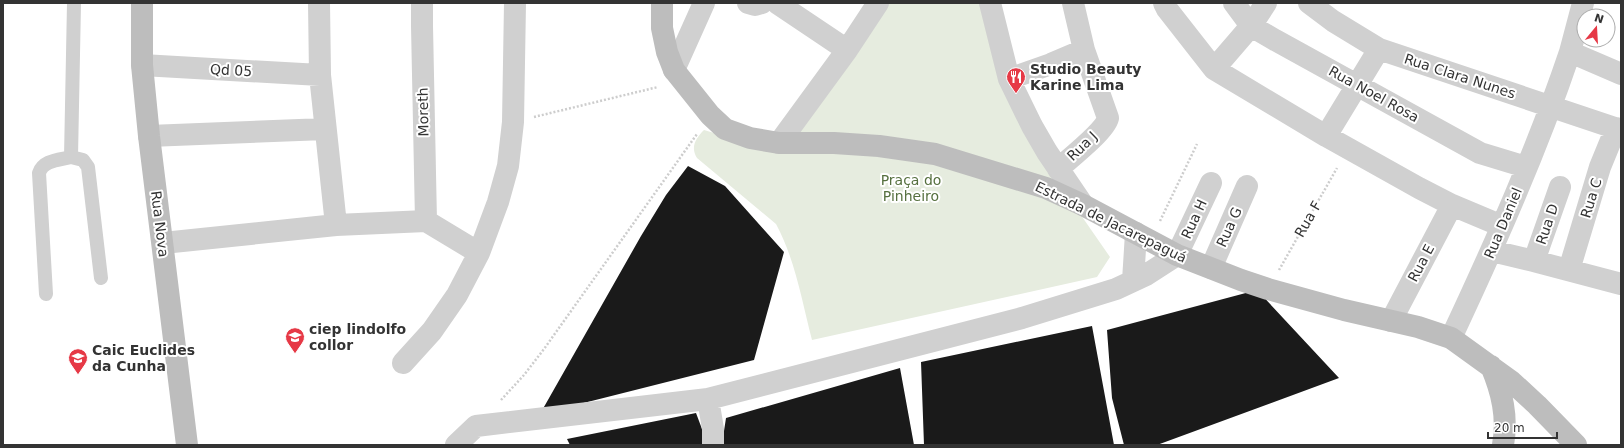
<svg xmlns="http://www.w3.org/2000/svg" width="1624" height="448" font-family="'DejaVu Sans',sans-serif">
<rect width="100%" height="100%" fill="#fff"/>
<path fill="#e6ecdf" d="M888,3h92l71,169 59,85 -13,20 -285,63c-10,-39 -17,-81 -36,-116l-79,-66c-7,-11 -1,-20 7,-28l60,18z"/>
<path fill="#1a1a1a" d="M688,166l37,20 59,66 -30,108 -214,54 101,-178 25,-41z
M1257,290l82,88 -182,67h-33l-12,-47 -5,-68z
M1092,326l22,119h-190l-3,-83z
M900,368l14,77h-196l6,-14 2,-13z
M696,413l12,32h-138l-3,-6z"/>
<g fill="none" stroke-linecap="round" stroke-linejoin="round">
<path stroke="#cdcdcd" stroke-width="2.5" stroke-dasharray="2 2" stroke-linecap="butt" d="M534,117l124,-30
M1160,221l37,-77
M1279,270l58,-102
M501,400l23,-25 20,-26 153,-215"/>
<path stroke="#d0d0d0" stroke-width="14" d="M74,3l-3,154 12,3 5,7 13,111
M46,294l-7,-121c4,-13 20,-13 32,-16"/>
<path stroke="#d0d0d0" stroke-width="22" d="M319,3l1,72 16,150
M422,3v23l4,195
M748,3l7,2 7,-2
M777,3l70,47
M990,3l19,76 23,47 15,26 36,53
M1164,3l3,6 47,60 112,67 93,52 33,17 50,21
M1234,3l17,23 24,14 205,113 46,14
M1309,3l24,18 46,28 242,81
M1570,52l13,-49
M142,65l178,10
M1214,69l37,-43 15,-23
M674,70l30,-67
M1009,79l42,-15 33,-14
M149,136l176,-7
M1326,136l53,-87
M779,143l68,-93 31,-47
M1058,169c11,-10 47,-38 50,-51l-24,-68 -11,-47
M163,243l173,-18 90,-4
M1492,251l42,10 87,23
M479,253l19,-51 10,-36 5,-44 2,-119
M1534,261l26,-74
M1211,268l36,-82
M1569,270l31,-103 16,-39
M1133,281l3,-48
M1391,321l61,-116
M1451,338c44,-94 86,-188 119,-286l51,22
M403,363l29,-32 25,-36 22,-42 -53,-32
M708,399l5,30v16
M456,445l20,-19 232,-27 314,-81 94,-29 30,-14 31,-20 34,-72"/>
<path stroke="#bdbdbd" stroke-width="22" d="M142,3v62l7,71 38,309
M662,3v25l5,24 7,18 36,45 15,14 25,9 29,5h55l45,3 56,8 111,34 37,17 94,50 64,25 27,9 76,21 74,17 33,11 61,44 25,23 39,40
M1491,366c11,26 17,51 12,79"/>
</g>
<defs>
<g id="restaurant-pin" transform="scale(1)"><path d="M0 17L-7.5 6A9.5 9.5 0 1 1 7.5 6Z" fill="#e63946" stroke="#fff"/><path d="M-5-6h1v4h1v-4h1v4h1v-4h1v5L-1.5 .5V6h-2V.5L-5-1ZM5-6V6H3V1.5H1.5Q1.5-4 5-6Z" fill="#fff"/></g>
<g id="school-pin" transform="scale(1)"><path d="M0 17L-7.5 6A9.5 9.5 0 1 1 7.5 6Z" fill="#e63946" stroke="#fff"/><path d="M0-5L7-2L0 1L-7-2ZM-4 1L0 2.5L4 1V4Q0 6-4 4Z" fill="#fff"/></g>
</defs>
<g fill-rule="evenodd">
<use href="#restaurant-pin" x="1016" y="77"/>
<use href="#school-pin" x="295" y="337"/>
<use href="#school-pin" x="78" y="358"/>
</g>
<g text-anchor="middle" stroke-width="4" stroke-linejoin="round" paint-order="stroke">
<g font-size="14" font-weight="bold" fill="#333" stroke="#fff" text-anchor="start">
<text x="1030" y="74">Studio Beauty<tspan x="1030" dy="16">Karine Lima</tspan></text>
<text x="309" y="334">ciep lindolfo<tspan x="309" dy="16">collor</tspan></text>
<text x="92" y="355">Caic Euclides<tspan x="92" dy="16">da Cunha</tspan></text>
</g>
<g font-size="14" fill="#333" stroke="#fff">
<text transform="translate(231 70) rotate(3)" y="5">Qd 05</text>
<text transform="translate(1460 76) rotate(18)" y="5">Rua Clara Nunes</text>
<text transform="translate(1374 94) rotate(29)" y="5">Rua Noel Rosa</text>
<text transform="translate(423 112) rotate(-91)" y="5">Moreth</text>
<text transform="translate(1082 146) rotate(-44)" y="5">Rua J</text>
<text transform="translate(1591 198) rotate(-73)" y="5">Rua C</text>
<text transform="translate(1194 219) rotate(-65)" y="5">Rua H</text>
<text transform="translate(1308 219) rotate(-60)" y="5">Rua F</text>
<text transform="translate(1111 222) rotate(26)" y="5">Estrada de Jacarepaguá</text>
<text transform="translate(1503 223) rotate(-67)" y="5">Rua Daniel</text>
<text transform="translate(160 224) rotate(83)" y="5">Rua Nova</text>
<text transform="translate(1547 224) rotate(-71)" y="5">Rua D</text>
<text transform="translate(1229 227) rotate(-66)" y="5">Rua G</text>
<text transform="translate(1421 263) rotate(-62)" y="5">Rua E</text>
</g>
<g font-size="14" fill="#56703f" stroke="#fff">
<text x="911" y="185">Praça do<tspan x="911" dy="16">Pinheiro</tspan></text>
</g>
</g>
<rect width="1624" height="448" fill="none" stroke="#333333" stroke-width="8"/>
<g transform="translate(1596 28) rotate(18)"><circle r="19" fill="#ffffff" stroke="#adadad"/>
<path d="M0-3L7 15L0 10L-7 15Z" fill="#e63946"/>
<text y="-6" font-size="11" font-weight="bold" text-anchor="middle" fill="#333333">N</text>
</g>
<path d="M1488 432v6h69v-6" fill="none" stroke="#333333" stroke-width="2"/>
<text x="1494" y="432" font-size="12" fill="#333333" stroke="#ffffff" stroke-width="3" paint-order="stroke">20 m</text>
</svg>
